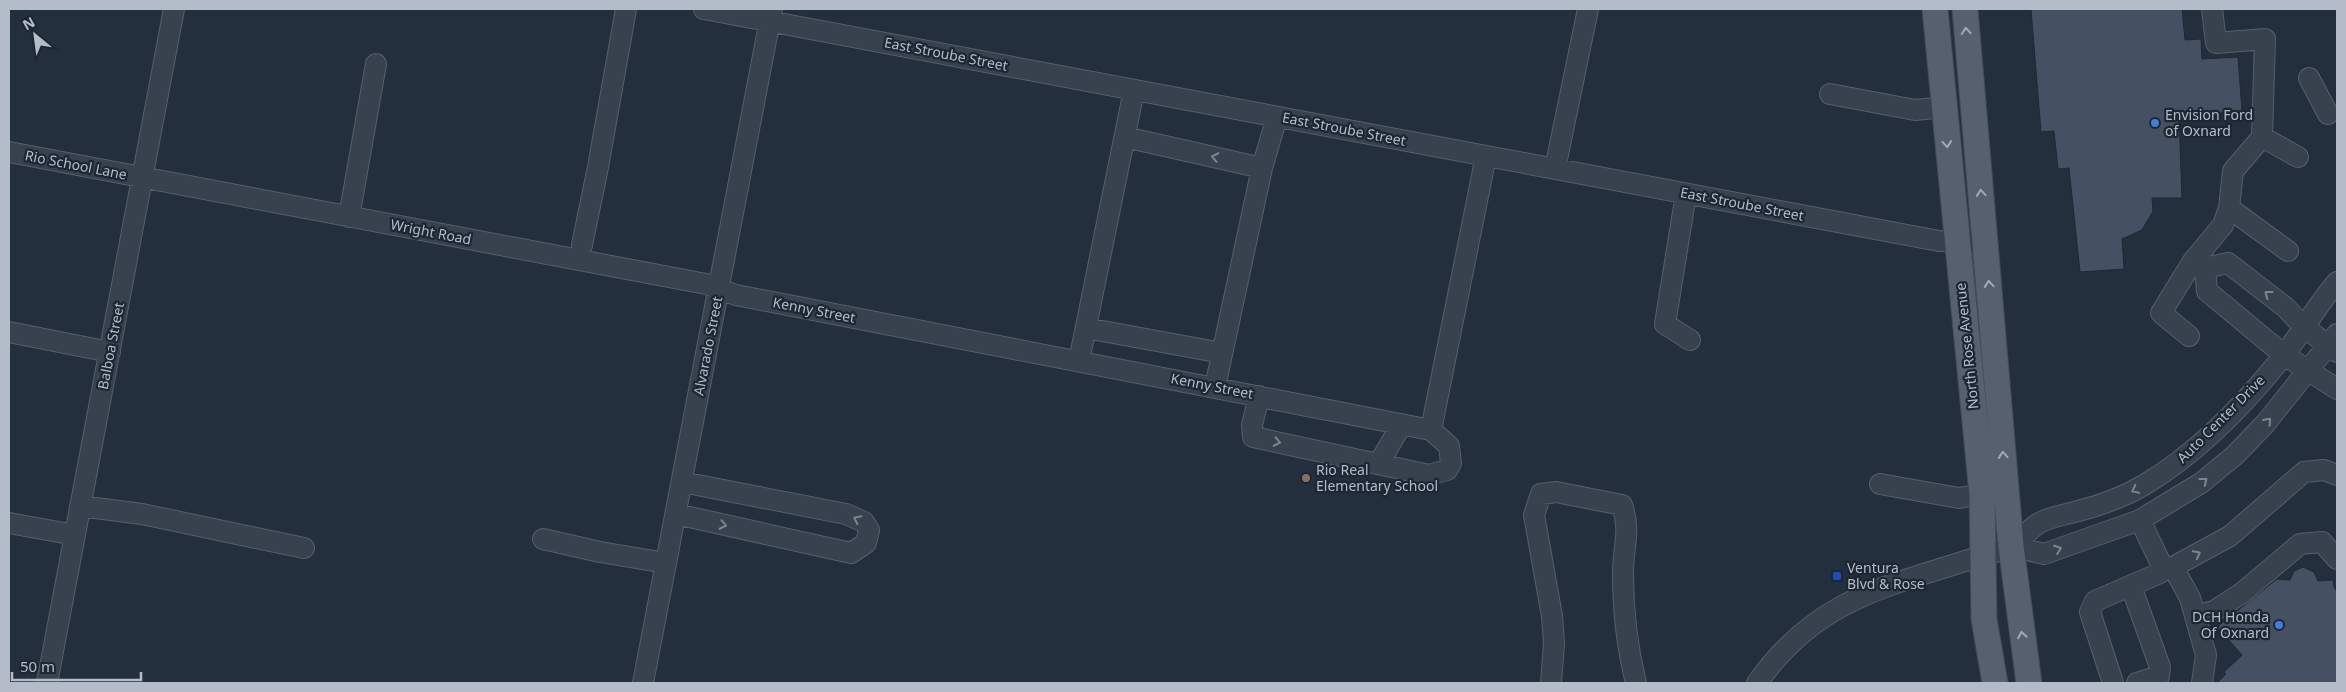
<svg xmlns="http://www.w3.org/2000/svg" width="2346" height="692" font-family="'Noto Sans',sans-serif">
<rect width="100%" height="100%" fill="#242f3e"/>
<path fill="#455162" stroke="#1f2835" d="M2031,9h151l3,31 16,-1 1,20 36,-2 4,54 -63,6 3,81h-30l1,13 -11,19 -20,9 2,30 -44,3 -11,-104 -11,1 -4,-38 -13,1z
M2303,567l11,5 4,9 15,-1 1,7 3,5v91h-120l9,-9 -2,-2 18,-17 -25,-28 60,-48 13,1 4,-9z"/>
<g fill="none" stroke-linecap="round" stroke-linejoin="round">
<g stroke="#565f6c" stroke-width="22">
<path id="minor" d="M704,9l1235,232h46
M2212,9l4,34 49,-4 -3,98 -29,34 -4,37 -6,17 -30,36 12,7 23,-5 57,44 19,20 33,25
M2309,78l19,36
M1830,94l85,16 29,-3
M1125,137l137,31
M2262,137l36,20
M9,152l697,132 30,11 695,135 55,-274
M1555,169l33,-160
M1686,194l-21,130 25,16
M2229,208l59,43
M349,217l27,-153
M582,245l16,-78 28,-158
M2205,268l2,23 77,64 53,34
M1086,328l136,25
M9,332l101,20
M2189,336l-28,-23 32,-52
M1079,361l55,-271
M1215,387l47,-219 15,-51
M1259,396l-7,29 1,12 176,38 18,-5 4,-7 -2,-17 -18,-16
M1379,463l23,-39
M1880,484l79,14 23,-4
M80,506l62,8 162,34
M676,514l175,39 15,-10 3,-13 -5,-8 -18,-8 -164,-32
M9,523l66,12
M543,539l57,13 66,11
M2011,546l33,8 96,-34 61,-37 33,-27 31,-32 72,-90
M2162,566l11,1 57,-31 74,-64 20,-2 13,5
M2173,567l17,31 16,57 -4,28
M2131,586l29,81 -1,9 -22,7
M2195,616l19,-5 28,-18 58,-49 22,-2 15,17
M47,683l127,-674
M643,683l129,-674
M1551,683l3,-40 -2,-27 -18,-101 7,-21 15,-2 66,13c9,27 1,41 1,68 0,37 4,74 13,110
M1757,683c55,-78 118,-94 205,-121 16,-5 32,-9 47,-15 12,-5 20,-19 32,-25 10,-5 23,-7 33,-10 25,-6 48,-14 70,-27 54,-32 101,-81 140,-130 19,-24 33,-50 53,-73
M2113,683l-23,-71 5,-11 65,-28 2,-7 -22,-46"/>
</g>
<g stroke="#414a57" stroke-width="27">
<path id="major" d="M1935,9l47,485 2,125 11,64
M1965,9l46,537 18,137"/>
</g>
<use href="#minor" stroke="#38414e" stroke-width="20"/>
<use href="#major" stroke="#56606e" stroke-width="25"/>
</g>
<defs><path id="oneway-chevron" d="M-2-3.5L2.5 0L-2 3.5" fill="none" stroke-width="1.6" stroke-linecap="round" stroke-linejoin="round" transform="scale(1.25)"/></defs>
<g stroke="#a1aab7">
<use href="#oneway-chevron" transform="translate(1966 31) rotate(-95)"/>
<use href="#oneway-chevron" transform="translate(1947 144) rotate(85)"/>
<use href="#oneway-chevron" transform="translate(1981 193) rotate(-95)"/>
<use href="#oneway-chevron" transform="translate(1989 284) rotate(-95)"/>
<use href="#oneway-chevron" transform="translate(2003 455) rotate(-95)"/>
<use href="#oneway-chevron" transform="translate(2022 635) rotate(-99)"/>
</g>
<g stroke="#7c8592">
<use href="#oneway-chevron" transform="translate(1215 157) rotate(-168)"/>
<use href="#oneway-chevron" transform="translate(2268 294) rotate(-143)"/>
<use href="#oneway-chevron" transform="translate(2268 421) rotate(-49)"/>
<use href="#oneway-chevron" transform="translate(1277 442) rotate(12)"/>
<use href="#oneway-chevron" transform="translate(2204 481) rotate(-38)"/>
<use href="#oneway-chevron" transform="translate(2135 490) rotate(154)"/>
<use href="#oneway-chevron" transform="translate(857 519) rotate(-154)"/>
<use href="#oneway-chevron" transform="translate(723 525) rotate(12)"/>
<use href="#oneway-chevron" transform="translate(2058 549) rotate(-20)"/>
<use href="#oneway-chevron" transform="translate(2197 554) rotate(-28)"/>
</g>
<g fill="#3f7fe0" stroke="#1d2633" stroke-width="2">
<circle cx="2155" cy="123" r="5"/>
<circle cx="2279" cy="625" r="5"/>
</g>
<circle fill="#8d6e63" stroke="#1d2633" stroke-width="2" cx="1306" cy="478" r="5"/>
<rect fill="#1a4fb4" stroke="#1d2633" stroke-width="2" x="1832" y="571" width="10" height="10" rx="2.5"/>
<g text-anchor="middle" stroke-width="4.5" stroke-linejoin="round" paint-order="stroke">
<g font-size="14" fill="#b4bcc9" stroke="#1d2633">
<text transform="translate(946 54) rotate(11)" y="5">East Stroube Street</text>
<text transform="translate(1344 129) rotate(11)" y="5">East Stroube Street</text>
<text transform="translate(76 165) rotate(11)" y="5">Rio School Lane</text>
<text transform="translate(1742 204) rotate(11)" y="5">East Stroube Street</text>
<text transform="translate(431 232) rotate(11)" y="5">Wright Road</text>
<text transform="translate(814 310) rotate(11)" y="5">Kenny Street</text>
<text transform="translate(111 346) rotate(-79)" y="5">Balboa Street</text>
<text transform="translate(708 346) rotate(-79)" y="5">Alvarado Street</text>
<text transform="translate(1967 346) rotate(-96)" y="5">North Rose Avenue</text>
<text transform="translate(1212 386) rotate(11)" y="5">Kenny Street</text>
<text transform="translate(2221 419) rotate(-45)" y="5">Auto Center Drive</text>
</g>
<g font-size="14" fill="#b4bcc9" stroke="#1d2633" text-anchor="start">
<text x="2165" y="120">Envision Ford<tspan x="2165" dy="16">of Oxnard</tspan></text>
<text x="1316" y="475">Rio Real<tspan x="1316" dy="16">Elementary School</tspan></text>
<text x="1847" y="573">Ventura<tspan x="1847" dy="16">Blvd &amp; Rose</tspan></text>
<text x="2269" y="622" text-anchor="end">DCH Honda<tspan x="2269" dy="16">Of Oxnard</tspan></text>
</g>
</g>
<rect width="2346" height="692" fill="none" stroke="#b4bcc9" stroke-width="20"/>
<g transform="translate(35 35) rotate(331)" stroke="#1d2633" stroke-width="4" paint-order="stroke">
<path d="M0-4L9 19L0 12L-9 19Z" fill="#b4bcc9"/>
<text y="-8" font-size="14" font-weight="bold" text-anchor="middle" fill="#b4bcc9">N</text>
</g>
<path d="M12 672v8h129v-8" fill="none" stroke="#b4bcc9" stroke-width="2.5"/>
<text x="20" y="672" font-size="15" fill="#b4bcc9" stroke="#1d2633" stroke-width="4" paint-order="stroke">50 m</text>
</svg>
